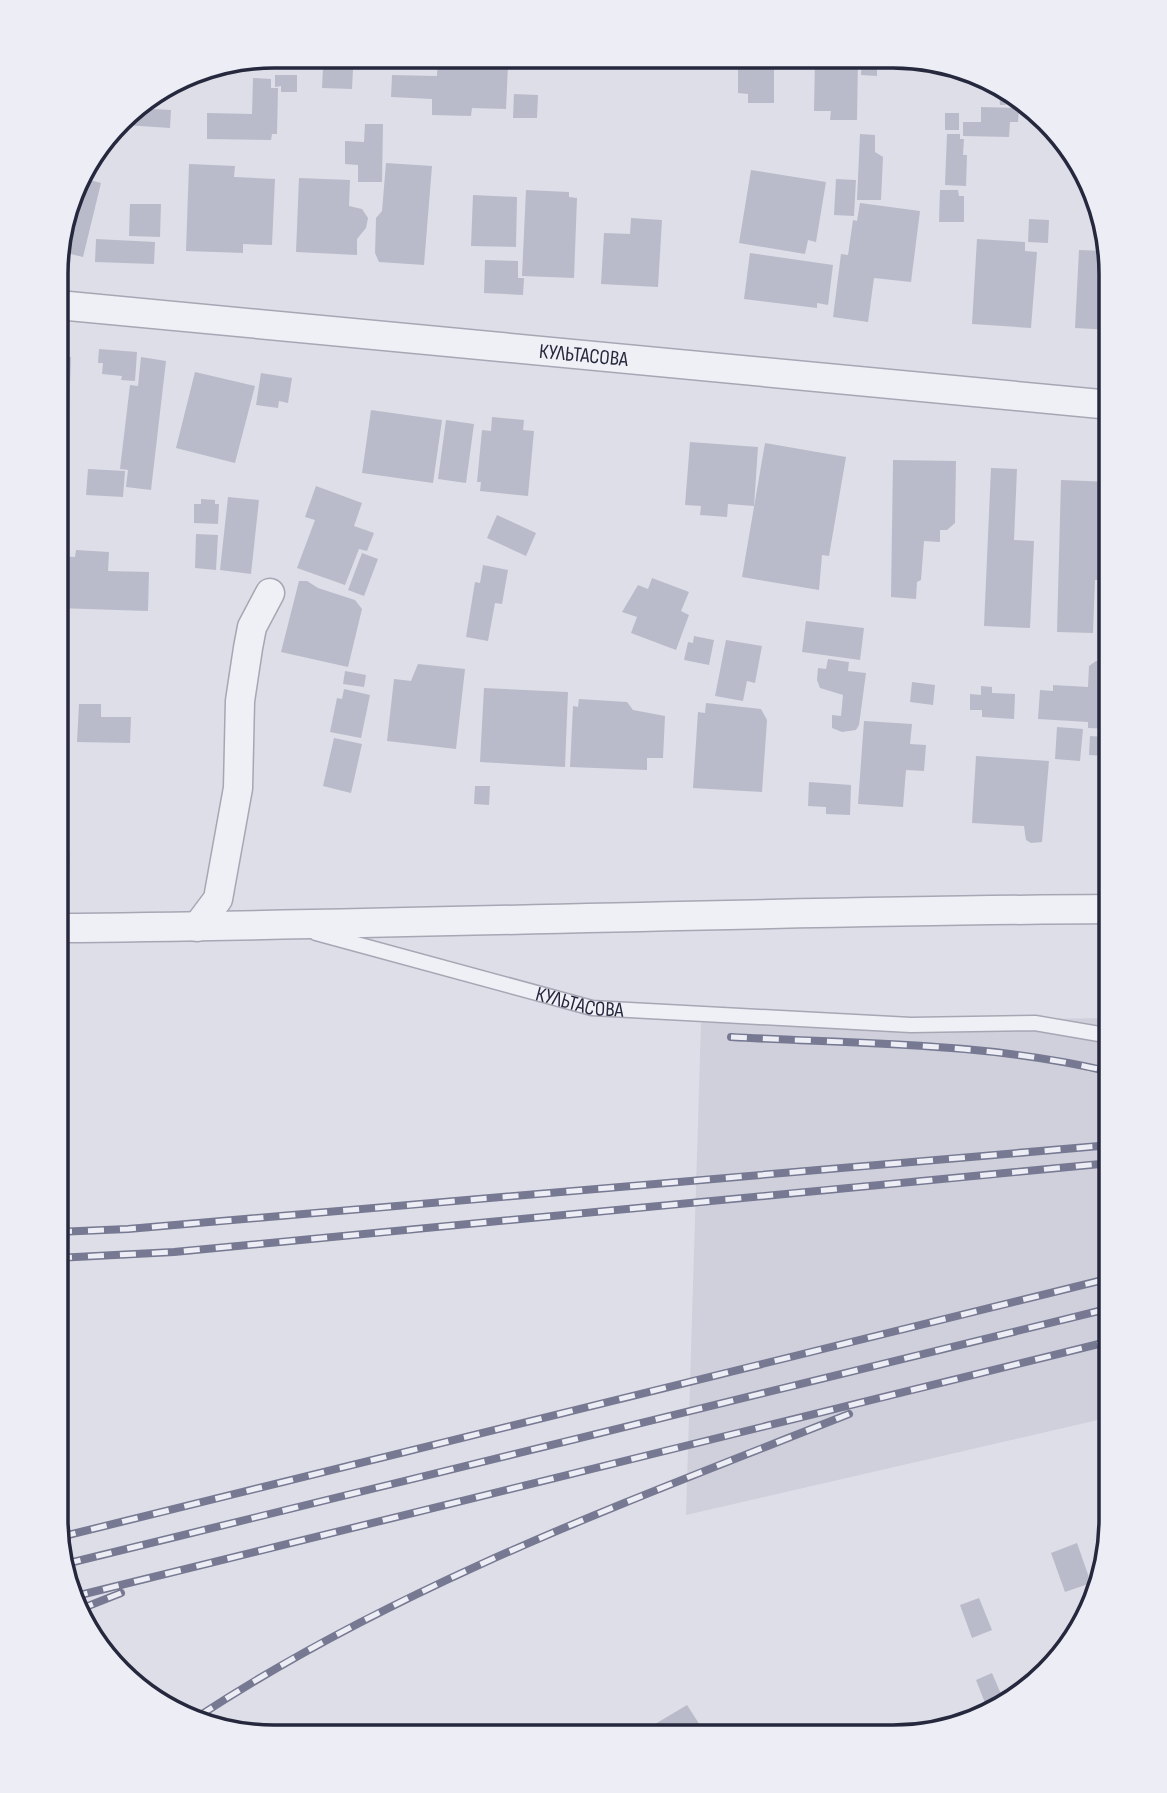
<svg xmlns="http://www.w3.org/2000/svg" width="1167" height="1793" font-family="'Sofia Sans Condensed',sans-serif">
<rect width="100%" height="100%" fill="#dddee7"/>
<path fill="#cfd0dc" d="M1111,1018v399l-425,98 15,-492z"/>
<path fill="#babbca" d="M279,56v12l-30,-1v-6z
M438,56l29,1v7l11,1 1,-8h17l-1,7 13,1 -2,44 -34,-1 -1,8 -39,-1v-16l-41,-2 1,-22 45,1z
M738,57h36v46h-26v-9l-10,-1z
M815,58h43l-1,62h-27l1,-9h-17z
M862,58h15v18l-16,-1z
M323,68l30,1 -1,20 -30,-1z
M275,75h22v17h-16v-6l-6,1z
M253,78l18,1v9h7l-1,46h-5l-1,6 -64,-1v-26l45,1z
M999,90l24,10v4l-23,1z
M514,94l24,1 -1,23h-24z
M981,107l38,1 -1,14h-8l-1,15 -46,-1v-14h18z
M134,108l37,2 -1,18 -45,-3 1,-9z
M945,113h14v17h-14z
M365,124h18l-1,58h-24v-17l-13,-1v-23l19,1z
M860,134l15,1v17l8,5 -2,43h-24z
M947,134h13v5h4l-1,16h4l-1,31 -21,-1z
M386,163l46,3 -8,99 -45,-3 -4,-9 1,-35 6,-7z
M189,164l46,2 -1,11 41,2 -3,66 -29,-1v9l-57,-2z
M751,170l75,12 -10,60 -8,-2 -3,14 -66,-11z
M79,177l22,6 -18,74 -25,-6z
M299,178l51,2 -1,26 13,3 6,9 -2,10 -9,11v16l-61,-3z
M836,179l20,1 -2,36 -20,-1z
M526,190l43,2v5l8,1 -3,80 -52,-2z
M940,190h18l1,6h5v26h-25z
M473,195l44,2 -1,50 -45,-1z
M860,203l60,8 -9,71 -37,-4 -6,44 -35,-5 8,-63 7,1 5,-35 4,1z
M130,204h31l-1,33 -31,-1z
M631,218l31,2 -4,67 -57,-3 3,-51 26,1z
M1029,219l20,1 -1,23 -20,-1z
M96,239l59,3 -1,22 -59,-2z
M977,239l48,3v9l12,1 -6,76 -59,-4z
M1079,250l27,1 5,23v56l-36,-2z
M750,253l83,12 -5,40 -11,-2v5l-73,-9z
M485,260l33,1v17h6l-1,17 -39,-2z
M99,349l38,3 -2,29 -14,-1 1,-4 -20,-2 1,-11h-5z
M58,357h13l-2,59h-11z
M141,357l25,4 -15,129 -25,-3 2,-17 -8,-1 10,-84 8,1z
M195,372l60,14 -20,77 -59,-15z
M261,373l31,5 -4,25 -9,-2 -1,7 -22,-3z
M371,410l71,10 -9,63 -71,-10z
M492,417l32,3 -1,10 11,1 -6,65 -48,-5 1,-9h-4l5,-52 9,1z
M446,420l28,4 -8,59 -28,-4z
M690,442l68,5 -4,59 -26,-2 -1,13 -27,-2 1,-9 -16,-1z
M765,443l81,14 -17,99 -7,-1 -3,35 -77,-13z
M893,460l63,1 -1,62 -8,7h-7v12l-16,-1 -3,39 -4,2 -1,17 -25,-2z
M991,468l26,1 -3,71 20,1 -4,87 -46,-2z
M88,469l37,2 -2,26 -37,-2z
M1061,480l50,2 -2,98h-14l-2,53 -36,-1z
M316,486l46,17 -8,23 20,7 -7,18 -8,-2 -14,36 -48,-17 18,-48 -10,-3z
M228,497l31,3 -8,74 -31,-4z
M201,499l14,1v4h4l-1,20 -24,-1v-19h7z
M497,515l39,18 -10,23 -39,-18z
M196,534l22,1 -2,35 -21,-2z
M76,550l33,2 -1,19 41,1 -1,39 -91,-3v-52l18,1z
M362,553l16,6 -14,37 -16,-6z
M483,565l25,5 -6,34 -7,-1 -7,38 -22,-4 9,-55 5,1z
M652,578l37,14 -8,19 8,4 -13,35 -45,-17 6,-16 -15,-5 16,-27 10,4z
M299,581h8l11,7 37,12 7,9 -14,58 -67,-15z
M806,621l58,7 -4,32 -58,-8z
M694,636l20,4 -5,25 -25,-5 4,-18 5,1z
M57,637h7l-2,35 -5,-1z
M726,640l36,6 -7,37 -8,-2 -4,20 -28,-5z
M828,659l21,3 -1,9 18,2 -7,52 -3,5 -14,2 -10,-4v-13l9,1 2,-21 -23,-7 -3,-8 1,-12 8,1z
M1096,661l15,1v67l-23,-1v-6l-50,-3 2,-29 13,1v-6l35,2 1,-21z
M418,664l47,5 -9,80 -69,-8 7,-62 17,2z
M345,671l21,4 -2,12 -21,-3z
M912,682l23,3 -2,20 -23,-3z
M981,686l11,1v6l23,1 -1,25 -32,-2v-7h-12v-16l11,1z
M484,688l84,4 -3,75 -85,-5z
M344,689l26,6 -9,43 -31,-6 7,-34 5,1z
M579,699l48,3 6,8 32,6 -2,42h-16v12l-77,-3 3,-61 5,1z
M706,703l55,6 6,11 -5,72 -69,-4 5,-76 7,1z
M79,704h22v13h30l-1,26 -53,-1z
M864,721l48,3 -2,20 16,1 -2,26 -18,-1 -3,37 -45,-3z
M1057,727l26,2 -3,32 -25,-2z
M1090,736l16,1 -2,19 -15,-1z
M334,738l28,6 -11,49 -28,-7z
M976,756l73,5 -7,81 -11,1 -5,-3 -2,-14 -52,-3z
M809,782l42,3 -1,30 -24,-1v-7l-18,-1z
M475,786h15l-1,19 -15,-1z
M57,852l13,1 -1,29h-12z
M1077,1543l14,40 -26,9 -14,-39z
M979,1598l13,32 -20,8 -12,-33z
M992,1673l9,21 14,-5 2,8 -28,16 -13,-33z
M687,1705l20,31h-72z"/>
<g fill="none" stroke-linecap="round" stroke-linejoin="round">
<g stroke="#a6a7b4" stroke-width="17">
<g id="service">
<path id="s1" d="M316,933l276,75 319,17 124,-2 76,13"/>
</g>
</g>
<g stroke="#a6a7b4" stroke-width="31">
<g id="minor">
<path id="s2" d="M58,305l1053,100"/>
<path d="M197,927l21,-28 20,-111 2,-87 8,-53 4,-21 18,-34"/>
<path d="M57,928c351,-3 702,-17 1054,-19"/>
</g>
</g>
<use href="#service" stroke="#eff0f5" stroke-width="14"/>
<use href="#minor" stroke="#eff0f5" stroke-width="28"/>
<g stroke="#767991" stroke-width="8">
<path id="rail" d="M731,1037c126,7 257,5 380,35
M56,1232l72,-3 983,-84
M56,1258l118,-6 937,-89
M60,1537l1051,-259
M65,1564l1046,-256
M72,1597l1039,-256
M78,1610l43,-17
M199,1716c201,-132 428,-214 650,-302"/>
</g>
<use href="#rail" stroke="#ecedf5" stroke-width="5" stroke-dasharray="16" stroke-linecap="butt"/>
</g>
<g text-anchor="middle" stroke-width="5" stroke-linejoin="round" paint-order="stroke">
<g font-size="21" fill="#26283e" stroke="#ecedf5">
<text dy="7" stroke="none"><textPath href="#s2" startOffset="528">КУЛЬТАСОВА</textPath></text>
<text dy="7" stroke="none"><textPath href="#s1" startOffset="273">КУЛЬТАСОВА</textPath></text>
</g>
</g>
<path d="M0 0H1167V1793H0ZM274 68H893A206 206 0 0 1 1099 274V1519A206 206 0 0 1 893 1725H274A206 206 0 0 1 68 1519V274A206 206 0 0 1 274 68Z" fill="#ecedf5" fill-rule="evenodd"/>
<path fill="none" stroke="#26283e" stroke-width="3.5" d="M274 68H893A206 206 0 0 1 1099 274V1519A206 206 0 0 1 893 1725H274A206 206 0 0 1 68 1519V274A206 206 0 0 1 274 68Z"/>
</svg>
